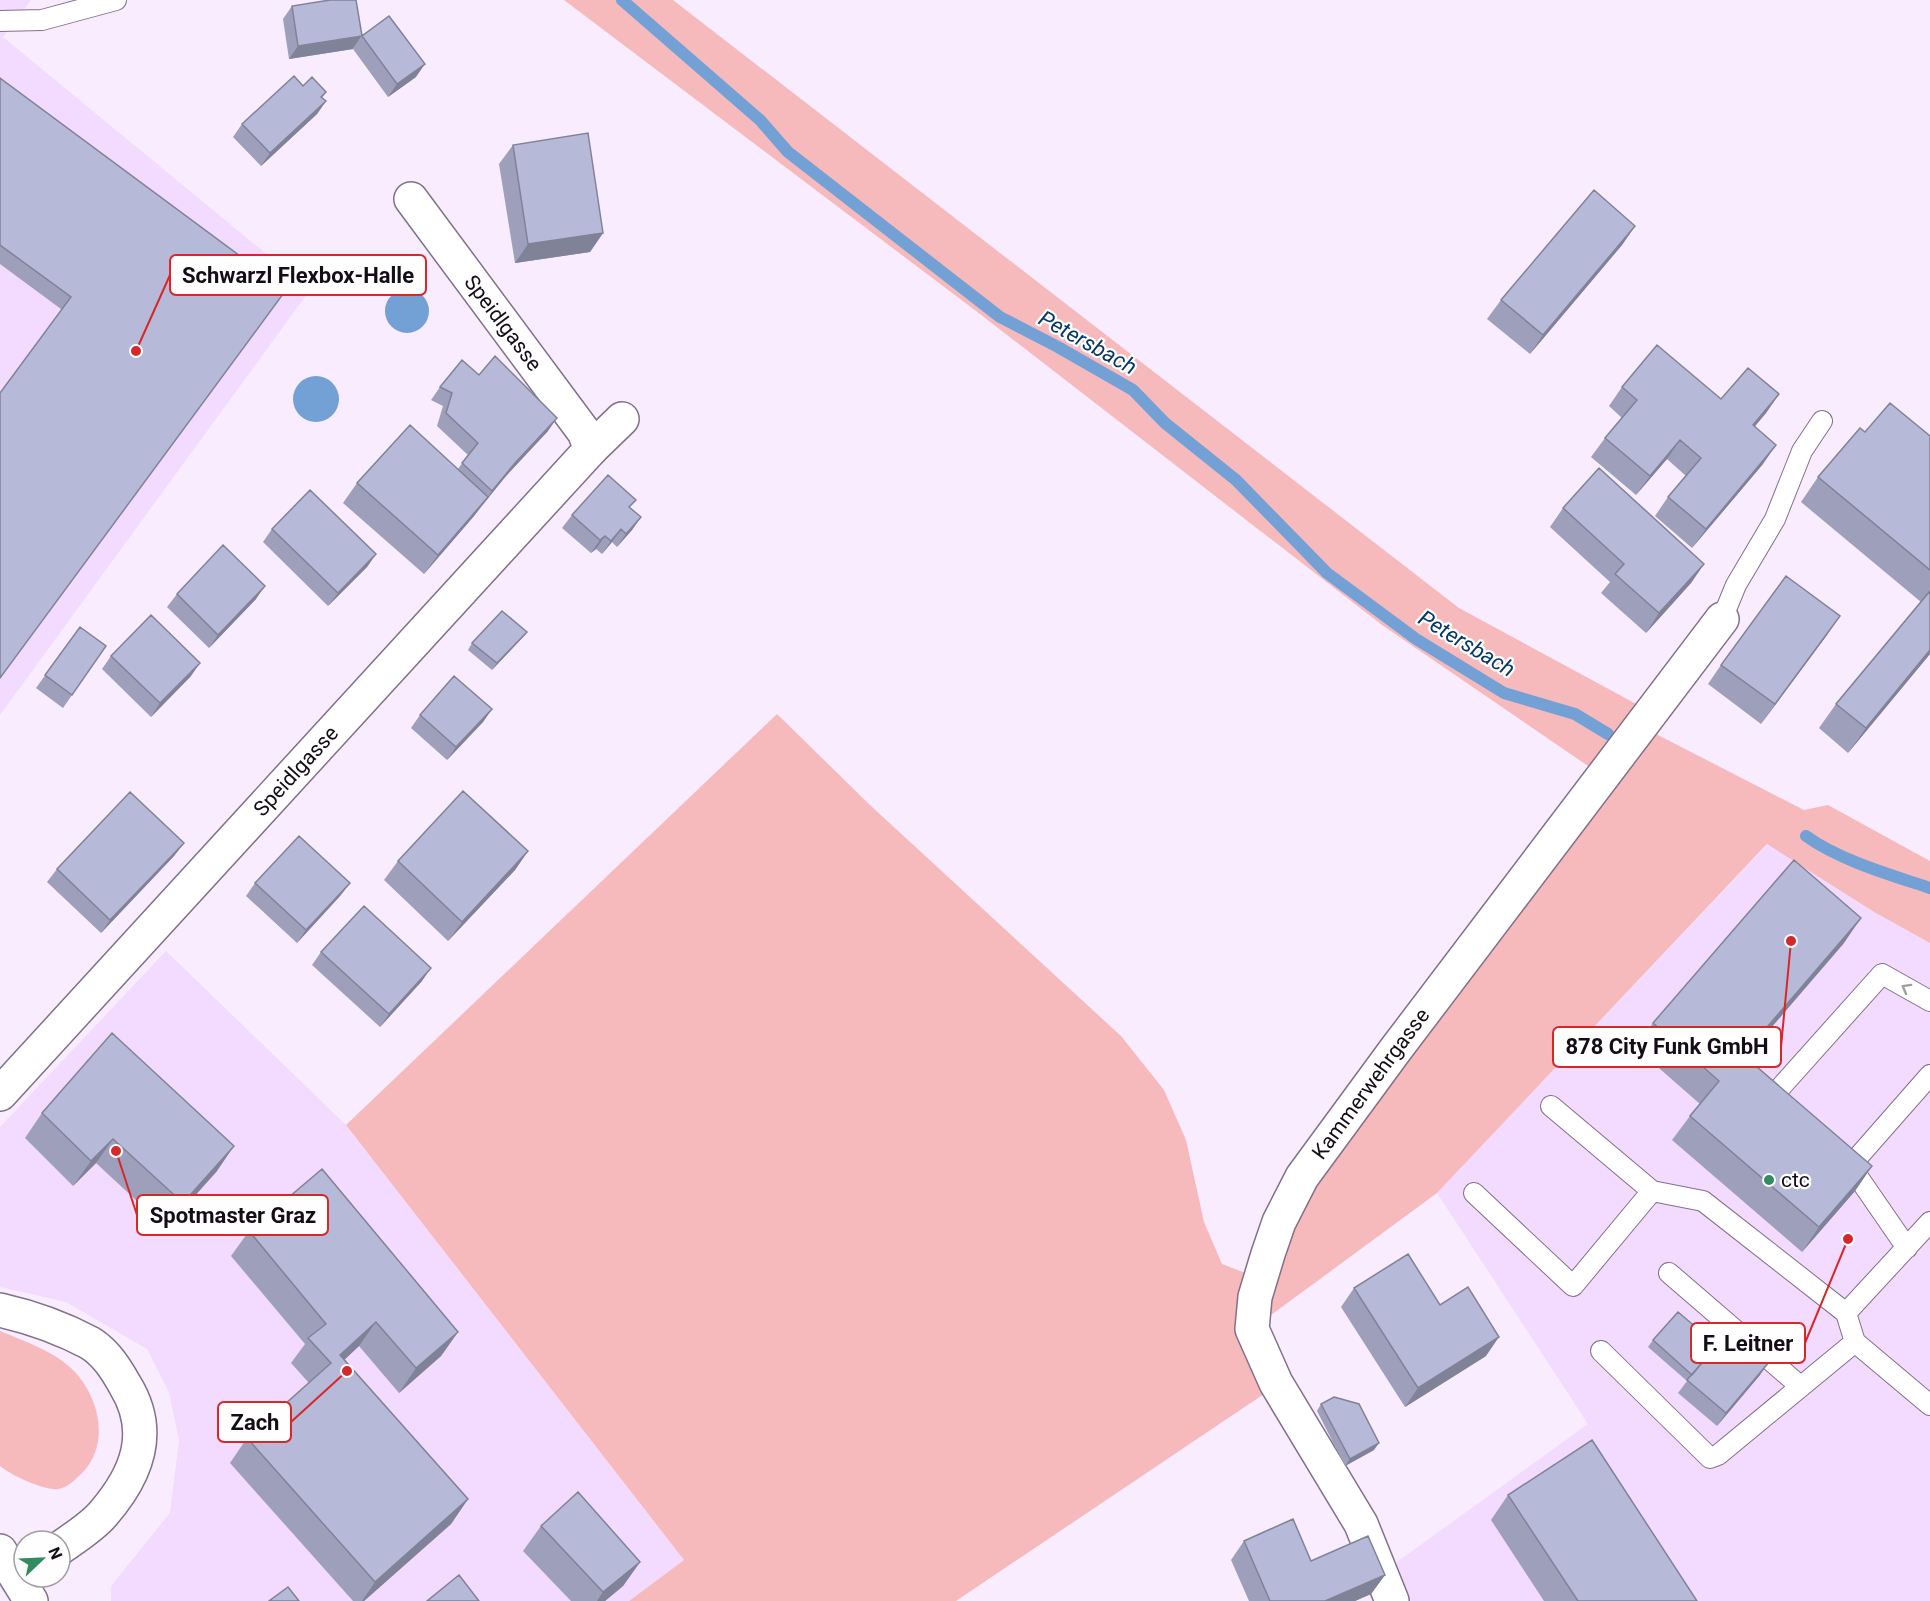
<svg xmlns="http://www.w3.org/2000/svg" width="1930" height="1601" font-family="Roboto,sans-serif">
<rect width="100%" height="100%" fill="#f8ecfe"/>
<path fill="#f3daff" d="M0,0h31l-28,37 307,253 -310,425z
M1768,844l106,68 56,31v658h-537l4,-39 191,-138 -151,-231z
M166,951l180,174 338,435 -55,41h-518v-15l59,-73 9,-72 -10,-49 -22,-43 -81,-47 -66,-15v-160z"/>
<path fill="#f7babc" d="M564,0h109l786,608 181,98 -49,62 -209,-143 -402,-311z
M777,714l94,92 250,230 43,54 22,50 18,82 18,42 26,10 22,116 -314,211h-327l55,-41 -338,-435z
M1656,734l148,76 24,-5 102,56v82l-56,-31 -107,-68 -330,349 -170,125 10,-62 29,-64 69,-101z
M0,1331c24,10 54,20 73,39 26,26 38,74 9,103 -6,6 -14,14 -23,16 -15,2 -48,-14 -59,-23z"/>
<path fill="#74a1d5" d="M385 311a22 22 0 1 1 44 0a22 22 0 1 1-44 0Z
M293 399a23 23 0 1 1 46 0a23 23 0 1 1-46 0Z"/>
<g fill="none" stroke-linecap="round" stroke-linejoin="round">
<path stroke="#74a1d5" stroke-width="12" d="M622,0l138,120 28,32 212,165 58,30 75,43 32,33 71,57 91,93 89,66 88,54 71,21 33,20
M1806,836c33,24 85,39 124,52"/>
<g stroke="#81708a" stroke-width="22">
<path id="lane" d="M0,21l42,-1 74,-20
M1722,619l14,-34 39,-66 27,-68 20,-30
M1551,1106l101,85 51,10 143,112 9,29 75,63
M1780,1106l-9,-8 111,-124 48,27
M1847,1161l60,87
M1851,1165l79,-90
M1474,1193l99,93 79,-95
M1669,1273l131,113
M1846,1313l84,-91
M1601,1351l109,107 8,-3 137,-113"/>
</g>
<g stroke="#81708a" stroke-width="36">
<g id="street">
<path d="M591,449l31,-30"/>
<path id="s1" d="M0,1094l591,-645 -7,-17 -173,-233"/>
<path d="M0,1310c31,7 62,18 90,33 16,10 26,26 35,42 29,47 12,90 -22,129 -11,13 -29,24 -43,34"/>
<path id="s2" d="M1392,1601l-31,-77 -85,-141 -24,-54 3,-32 13,-43 11,-32 23,-45 94,-128 326,-430"/>
</g>
</g>
<g stroke="#81708a" stroke-width="36">
<path id="secondary" d="M0,1551l31,50"/>
</g>
<use href="#lane" stroke="#fff" stroke-width="20"/>
<use href="#street" stroke="#fff" stroke-width="33"/>
<use href="#secondary" stroke="#fff" stroke-width="33"/>
</g>
<path fill="#9d9fbb" d="M292,6l61,43 -64,10 -6,-40z
M362,36l54,41 -28,20 -35,-48z
M0,78l286,212 -225,19 -61,-45z
M303,86l23,6 -4,6 4,3 -9,13 -56,52 -28,-29 9,-13z
M513,145l90,88 -13,19 -75,11 -16,-99z
M1635,226l-13,19 -92,109 -43,-35 14,-19z
M440,387l108,44 -42,45 -32,40 -50,58 -81,-71 14,-20 101,-14 10,-14 -31,-29 6,-20 -12,-6z
M1622,387l99,12 58,-5 -13,19 -11,13 8,38 -71,84 -37,-32 13,-19 18,-21 -19,-17 -31,36 -45,-38 14,-19 17,-20 -13,-12z
M1865,432l65,4v218l-82,99 -29,-25 17,-24 85,-102 -120,-100 17,-25z
M630,508l11,9 -9,13 -15,17 -5,-5 -10,12 -6,-5 -5,4 -29,-25 10,-13z
M1563,508l141,56 -13,19 -45,50 -45,-40 9,-11 -60,-55z
M272,529l104,25 -9,13 -39,39 -65,-64z
M177,594l79,5 -47,49 -42,-41z
M80,627l26,19 -43,62 -27,-20z
M527,632l-5,6 -30,32 -24,-20 4,-7z
M1827,635l-66,89 -53,-40 13,-19z
M111,656l80,20 -40,41 -49,-48z
M492,709l-9,13 -36,38 -36,-32 9,-13z
M184,843l-10,13 -73,77 -54,-51 10,-13z
M528,851l-13,19 -67,71 -64,-61 14,-19z
M255,883h95l-10,13 -43,47 -51,-47z
M1844,943l-98,114 126,109 -17,25 -53,61 -130,-112 18,-24 10,-12 -64,-56 17,-25z
M321,952l101,29 -42,46 -68,-62z
M42,1113l175,58 -51,57 -70,-65 -23,23 -48,-48z
M249,1231l209,101 -17,24 -42,37 -40,-47 -15,14 124,139 -17,25 -87,77h-11l-123,-138 17,-25 62,-55 -18,-20 14,-19 -74,-88z
M1354,1288l86,17 46,51 -81,51 -64,-100z
M1653,1340l64,5 43,30 -43,51 -39,-33 9,-12 -39,-34z
M1321,1404l53,46 -29,16 -28,-55z
M1508,1495l189,106h-153l-53,-81z
M541,1526l99,36 -17,24 -18,15h-34l-48,-50z
M1244,1541l67,20 74,14 -14,19 -16,7h-106l-18,-41z"/>
<path fill="#808298" d="M362,36l-9,13 -64,10 9,-13z
M425,64l-9,13 -28,20 9,-13z
M326,101l-9,13 -56,52 9,-13z
M1635,226l-13,19 -92,109 13,-19z
M603,233l-13,19 -75,11 13,-19z
M1779,394l-13,19 -26,31 13,-19z
M557,418l-9,13 -42,45 -23,28 9,-13 23,-28z
M1680,440l-13,19 -31,36 14,-19z
M1776,445l-13,19 -71,84 14,-19z
M488,497l-14,19 -50,58 14,-19z
M641,517l-9,13 -15,17 9,-13z
M621,529l-9,13 -10,12 9,-13z
M605,536l-9,13 -5,4 9,-13z
M376,554l-9,13 -39,39 10,-13z
M1704,564l-13,19 -45,50 13,-20z
M265,586l-9,13 -47,49 9,-13z
M1840,616l-13,19 -66,89 14,-20z
M527,632l-5,6 -30,32 5,-7z
M1930,650v4l-82,99 18,-25z
M200,663l-9,13 -40,41 9,-14z
M492,709l-9,13 -36,38 9,-13z
M184,843l-10,13 -73,77 9,-13z
M528,851l-13,19 -67,71 14,-19z
M350,883l-10,13 -43,47 9,-13z
M1861,918l-17,25 -118,137 17,-25z
M431,968l-9,13 -42,46 9,-13z
M113,1139l-17,24 -23,23 18,-25z
M234,1146l-17,25 -51,57 17,-25z
M1872,1166l-17,25 -53,61 17,-25z
M376,1322l-17,24 -36,34 17,-25z
M458,1332l-17,24 -42,37 17,-25z
M1499,1337l-13,19 -81,51 13,-19z
M1769,1362l-9,13 -43,51 9,-13z
M1379,1443l-5,7 -29,16 5,-7z
M468,1499l-17,25 -87,77h-2l13,-19z
M640,1562l-17,24 -18,15h-8l6,-9z
M1385,1575l-14,19 -16,7h-30z"/>
<path fill="#b7b9d9" stroke="#808298" stroke-width="1.5" d="M330,0h26l6,36 -64,10 -6,-40z
M389,16l36,48 -28,20 -35,-48z
M294,76l9,10 9,-9 14,15 -5,5 5,4 -56,52 -28,-29z
M0,78l286,212 -286,388v-285l71,-96 -71,-52z
M588,133l15,100 -75,11 -15,-99z
M1594,190l41,36 -92,109 -42,-35z
M1657,345l64,54 27,-31 31,26 -26,31 23,20 -70,84 -38,-32 33,-39 -21,-18 -30,36 -45,-38 32,-38 -15,-13z
M495,356l62,62 -42,45 -23,28 -30,-28 16,-20 -32,-30 6,-20 -12,-6 22,-27 17,15z
M1890,403l40,33v134l-112,-93 42,-49 5,4z
M410,425l78,72 -50,58 -81,-72z
M1599,468l105,96 -45,49 -44,-39 9,-10 -61,-56z
M608,475l28,25 -7,7 12,10 -15,17 -5,-5 -10,12 -6,-5 -5,4 -28,-25z
M310,490l66,64 -38,39 -66,-64z
M223,545l42,41 -47,49 -41,-41z
M1786,576l54,40 -65,88 -54,-39z
M1930,591v59l-64,78 -30,-24z
M502,611l25,21 -30,31 -25,-20z
M151,615l49,48 -40,40 -49,-47z
M80,627l26,19 -34,49 -27,-20z
M454,676l38,33 -36,38 -36,-32z
M463,791l65,60 -66,71 -64,-61z
M130,792l54,51 -74,77 -53,-51z
M299,836l51,47 -44,47 -51,-47z
M1794,860l67,58 -118,137 129,111 -53,61 -129,-111 29,-35 -66,-58z
M364,906l67,62 -42,46 -68,-62z
M112,1033l122,113 -51,57 -70,-64 -22,22 -49,-48z
M322,1169l136,163 -42,36 -40,-46 -36,33 128,144 -93,83 -128,-144 84,-75 -23,-25 18,-14 -77,-93z
M1408,1254l32,51 28,-18 31,50 -81,51 -64,-100z
M1678,1312l39,33 -25,30 -39,-35z
M1731,1329l38,33 -43,51 -39,-33z
M1334,1397l25,7 20,39 -29,16 -29,-55z
M1592,1440l105,161h-119l-70,-106z
M578,1492l62,70 -37,30 -62,-66z
M1293,1519l18,42 57,-25 17,39 -60,26h-55l-26,-60z
M459,1575l20,26h-52z
M288,1587l11,14h-30z"/>
<defs><path id="oneway-chevron" d="M-2-3.5L2.5 0L-2 3.5" fill="none" stroke-width="1.6" stroke-linecap="round" stroke-linejoin="round" transform="scale(1.5)"/></defs>
<use stroke="#a19ea2" href="#oneway-chevron" transform="translate(1906 988) rotate(-151)"/>
<circle fill="#318c62" stroke="#fefefe" stroke-width="2" cx="1769" cy="1180" r="6"/>
<g text-anchor="middle" stroke-width="4.5" stroke-linejoin="round" paint-order="stroke">
<g font-size="21" fill="#140d17" stroke="#fefefe">
<text transform="translate(503 323) rotate(53)" y="7">Speidlgasse</text>
<text dy="7" stroke="none"><textPath href="#s1" startOffset="438">Speidlgasse</textPath></text>
<text dy="7" stroke="none"><textPath href="#s2" startOffset="584">Kammerwehrgasse</textPath></text>
</g>
<g font-size="21" fill="#140d17" stroke="#fefefe" text-anchor="start">
<text x="1781" y="1187">ctc</text>
</g>
<g font-size="22" font-style="italic" fill="#063867" stroke="#fefefe">
<text transform="translate(1088 342) rotate(29)" y="8">Petersbach</text>
<text transform="translate(1467 643) rotate(31)" y="8">Petersbach</text>
</g>
</g>
<path fill="none" stroke="#d62828" stroke-width="2" d="M136 351L170 275M1791 941L1781 1047M116 1151L137 1215M1848 1239L1805 1343M347 1371L291 1422"/>
<g fill="#d62828" stroke="#fefefe" stroke-width="2">
<circle cx="136" cy="351" r="6"/>
<circle cx="1791" cy="941" r="6"/>
<circle cx="116" cy="1151" r="6"/>
<circle cx="1848" cy="1239" r="6"/>
<circle cx="347" cy="1371" r="6"/>
</g>
<g fill="#fefefe" stroke="#d62828" stroke-width="2">
<rect x="170" y="255" width="256" height="40" rx="6"/>
<rect x="1553" y="1027" width="228" height="40" rx="6"/>
<rect x="137" y="1195" width="191" height="40" rx="6"/>
<rect x="1691" y="1323" width="114" height="40" rx="6"/>
<rect x="218" y="1402" width="73" height="40" rx="6"/>
</g>
<g font-size="22" text-anchor="middle" font-weight="bold" fill="#140d17">
<text x="298" y="283">Schwarzl Flexbox-Halle</text>
<text x="1667" y="1054">878 City Funk GmbH</text>
<text x="233" y="1223">Spotmaster Graz</text>
<text x="1748" y="1351">F. Leitner</text>
<text x="255" y="1430">Zach</text>
</g>
<g transform="translate(42 1559) rotate(67)"><circle r="28" fill="#fefefe" stroke="#a09ea2" stroke-width="1.5"/>
<path d="M0-4.5L10 22L0 15L-10 22Z" fill="#318c62"/>
<text y="-9" font-size="16" font-weight="bold" text-anchor="middle" fill="#140d17">N</text>
</g>
</svg>
